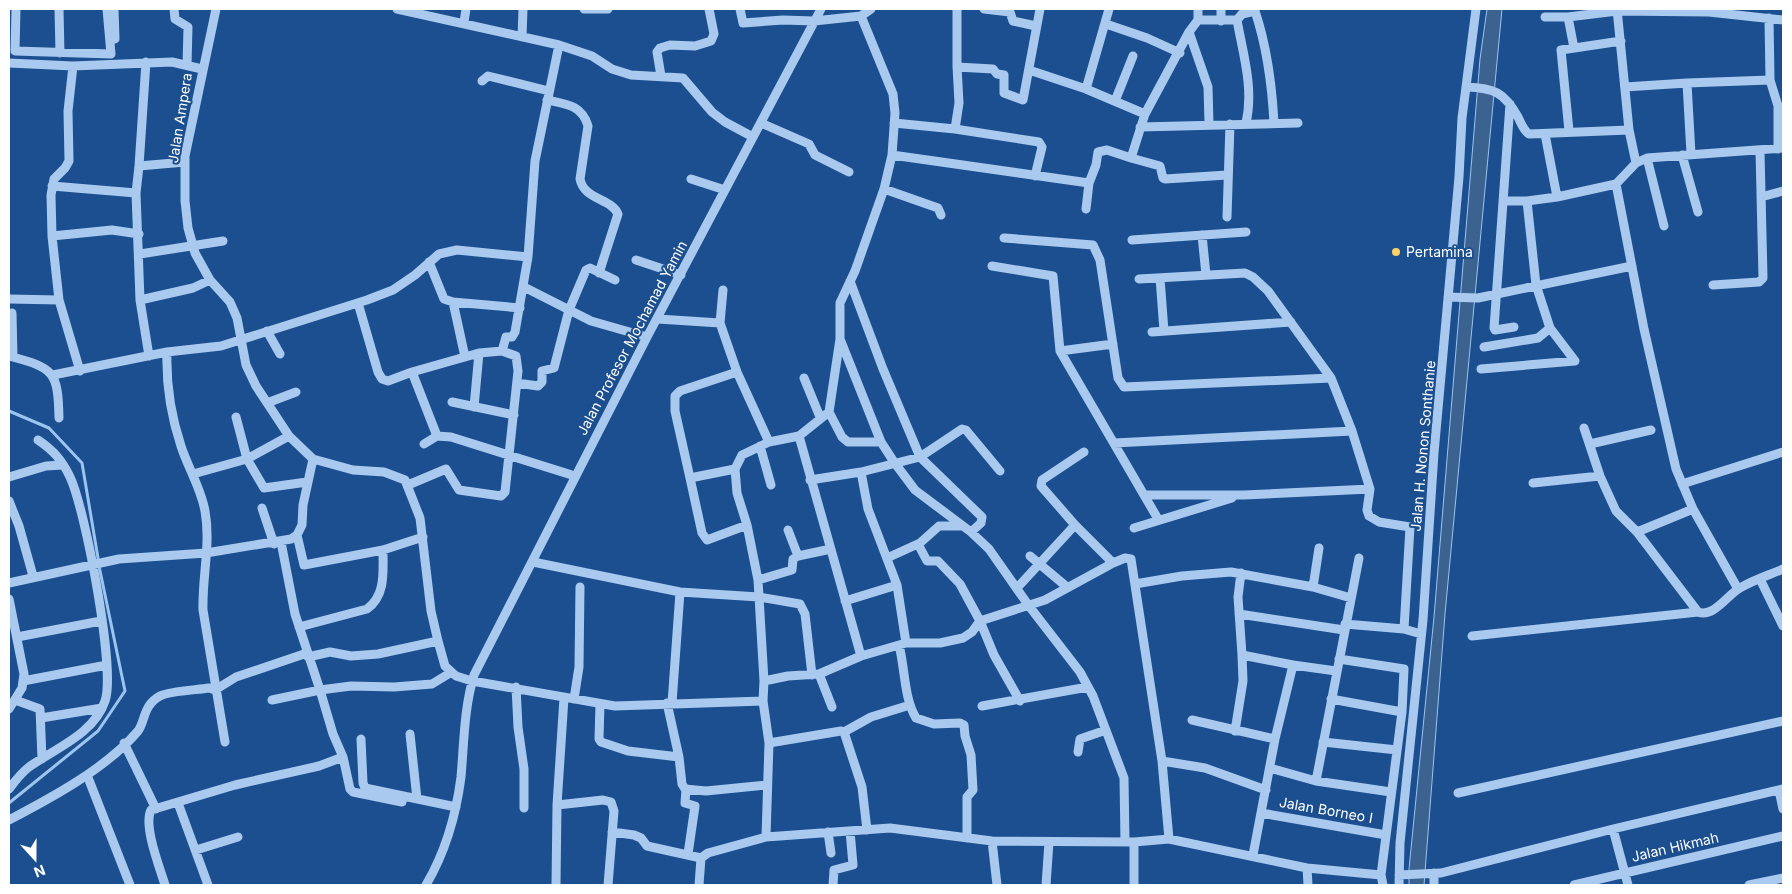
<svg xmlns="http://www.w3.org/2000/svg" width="1792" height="894" font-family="Inter,sans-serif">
<rect width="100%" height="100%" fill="#1b4f8f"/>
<path fill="#3c6290" stroke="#9cc4f0" d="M1487,9h15l-57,605 -21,271h-15v-16l25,-252 46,-558z"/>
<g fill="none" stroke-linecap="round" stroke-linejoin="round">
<path stroke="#9cc4f0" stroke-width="3" d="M9,411l40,17 33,35 16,95
M9,803l89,-72 27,-40 -26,-125"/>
<path stroke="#a9c9ee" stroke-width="9" d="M16,9l-1,42 96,3 -4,-45
M59,9l1,44
M114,9l1,30
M174,9l1,10 13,8 -1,38
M216,9l-31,147v45l3,27 7,25 15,27 20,22 7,16 9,47 10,21 33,50 24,23 40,11 31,2 21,8 15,38 11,93 7,30 7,25 11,10 16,5 143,25 148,-5
M397,9l162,36 33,11 20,13 19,6 52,3 29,34 13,10 28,15
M584,9h24
M740,9l3,14 40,-3 31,1 47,-5 10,-7
M984,9l26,3 3,9 23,5
M1221,9v12
M1617,9l12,121 7,33
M1709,9v3l74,8
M1255,11c12,36 17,74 19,112
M1545,17h23l49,-6 92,1
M1568,17l6,31
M1769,18l1,62 8,26v43
M1198,20v-11
M1237,20l5,-6 13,-3v-2
M464,22l2,-13
M1106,24l41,14 33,15
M1189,32l19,55 1,37
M522,37l1,-28
M9,63l64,3 99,-4 30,7
M73,66l-5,45 1,50 -4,7 -11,11 -3,16 1,41 7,64 21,71
M957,67l36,2 4,5 7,1v18l19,7 17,-91
M1029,70l57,19 59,25
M661,76l-4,-24 3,-4 10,-3 25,1 16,-5 3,-7 -5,-25
M482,81l6,-5 61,15
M1466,87c28,1 38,5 52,30 3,6 5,13 11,17l100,-4
M1625,87l62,-4
M1086,89l23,-80
M547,100c19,4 35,5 41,26l-8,53c4,21 31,19 38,35l-19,59
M1115,101l18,-45
M1510,104l-16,224 1,2 19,-3
M761,123l48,21 6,11 34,17
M894,123l61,6 84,13 3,5 -7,29
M1140,127l158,-4
M955,129l4,-26 -2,-37v-57
M1569,131l-8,-81 60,-9
M1545,134l12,63
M1691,154l-4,-71 83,-3
M892,155l197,28 7,-18 2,-13 9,-2 24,8 14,-44 44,-82 9,-12h39c6,34 17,68 9,103
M1682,155l16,57
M1131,158l29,8 3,12 2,1 62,-4
M1647,158l17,68
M139,166l7,-104
M691,179l34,11
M1616,184l28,145 32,140 17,40 45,80
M52,186l84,7
M884,189l54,19 3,7
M1761,197l22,-6
M1503,201h24l30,-4 59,-13 20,-21 11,-5 136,-10
M1086,209l3,-26
M1227,217l3,-93
M1202,235l4,40
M52,236l60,-6 27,4
M1004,238l89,7 7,15 18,118 6,9 207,-9
M1132,240l114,-8
M140,254l83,-13
M636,260l45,15
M429,262l15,37 9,3 12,55
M992,266l61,10 7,75 84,144h100l126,-6
M1160,278l4,53
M1139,279l106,-6 8,4 15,14 63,87 21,53 18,58 -3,21 2,6 10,6 31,5 -6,102
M850,281l33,88 37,88 62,60 -1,6 -10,9
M1713,285l46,-3 4,-4 -3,-127
M524,287l67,34 56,16
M723,290l-3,33 17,49 32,70
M1448,297l30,1 154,-32
M9,299l50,1
M140,300l53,-12 17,-8
M453,302l67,6
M358,303l20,69 4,7 6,2 24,-9
M12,313l1,44
M658,319l62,4
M267,331l13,23
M1152,332l139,-10
M840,339l41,103 13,20 21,28 56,42 18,17 40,57 51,66 13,24 31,82 1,64
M1484,347l54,-9 12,-10
M1060,351l53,-7
M167,352c-1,32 4,64 14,94 7,22 20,42 24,65 6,33 -3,66 -2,99l22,132
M9,356c45,12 49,15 50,62
M149,356l-9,-56 -4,-107 3,-27 46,-4
M1481,369l94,-8 -25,-33 -14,-43 -9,-84
M53,375l114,-23 54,-6 146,-46 26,-10 22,-15 24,-21 18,-4 71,7
M804,378l16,39
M517,383l21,3 4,-4v-11l12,-3 15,-58 17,-40 4,-2 25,12
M452,402l62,13
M267,403l29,-11
M474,407l5,-54
M829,412l13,25 6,5h33
M236,417l11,42 42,-23
M1584,428l16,48 16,35 21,21 61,80c16,6 30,-18 42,-24 13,-8 29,-13 43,-19
M437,436l-25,-64 67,-19 23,-2
M799,436l62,220
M1114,443l238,-12
M424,444l13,-8 14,1 124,39
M1590,444l61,-14
M760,446l11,39
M1084,452l-42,28 -1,6 34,39 38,38
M735,469l-45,9 -15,-67v-15l5,-5 57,-19
M861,472l7,37 29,76 9,58
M193,474l54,-15 17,29 43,-6
M9,477l37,-11 17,-1
M690,478l12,55 5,7 40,-15
M810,480l51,-8 59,-15 42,-28 4,1 34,41
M1533,483l67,-7
M1682,484l101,-32
M408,485l38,-16 13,21 42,6 4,-4 13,-121 -2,-15 -14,-5 4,-14h6l3,-5 13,-75 7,-96 24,-116
M1144,495l14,24
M9,501l10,25 14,50
M262,508l12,36
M1134,528l98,-30
M788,530l10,26 33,-7
M1637,532l56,-23
M297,535l7,30 79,-15 40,-13
M281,542l14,72 25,76 31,-4 43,1 38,-3 18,-11
M918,544l9,17h11l22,23 20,37 14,34 26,46
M1030,556l37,31
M887,558l33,-15 19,-17h22
M533,562l147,30 79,5 41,7 5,10 7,61
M1241,573l-3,24 4,58 51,10 -18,74 -22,116
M1760,579l23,47
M758,580l34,-10 1,-11 5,-3
M9,583l110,-24 87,-6 85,-14 6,-4 5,-10 1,-20 10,-46
M1135,584l47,-8 49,-4 82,15 38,11
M1313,587l6,-39
M1017,588l58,-63
M9,599l15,75 -2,14 -13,21
M845,601l52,-16
M1239,614l105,16
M1345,624l59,5 17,5
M299,627l68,-18c19,-14 16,-37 16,-59
M1472,636l226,-24
M17,637l84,-16
M899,645c6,23 5,54 17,73l18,6 26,-1 4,2 1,11 6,19 2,35 -6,7v41
M308,657l22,-5 21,4 27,-2 60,-13
M1339,659l65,10 -2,43 -21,163 2,10
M1293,665l43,6
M819,674l13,33
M23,681l84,-16
M764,681l24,-5 31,-2 42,-18 45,-13h34l23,-5 9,-6 8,-11 65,-21 68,-37 12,-5 6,1 31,202 7,78
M516,687l2,40 6,42v39
M574,699l5,-32 1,-80
M1331,699l71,13
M15,700l25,9 2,50
M667,703l12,54
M672,703l8,-111
M600,704l-1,35 2,3 27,9 51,6 3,27 3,5 21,2 60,-6
M982,706l106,-19
M41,718l61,-10
M1192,720l83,19
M1235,731l8,-50 -1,-26
M844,732l27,-15 39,-12
M410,734l7,65
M361,739l2,44 2,5 91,19
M1323,742l74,8
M124,743l32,66
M769,743l72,-12 3,1 18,55 5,43
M1078,752l2,-13 26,-9
M343,757l7,32 3,3 49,10
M1162,761l43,7 61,22
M1270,768l46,13 75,11
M87,775l43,110
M1316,781l43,-223
M9,789c6,-8 12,-16 20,-22 27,-19 65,-33 76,-66 11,-31 -20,-193 -35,-224 -8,-17 -17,-27 -32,-37
M686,789l-1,14 10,3 -7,48
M1779,790l4,19
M1458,793l325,-72
M178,803l30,82
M557,805l46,-5 8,2 3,9 -6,74
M1261,813l125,22
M9,820c42,-22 98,-52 129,-89 7,-9 5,-26 22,-35 10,-5 36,-6 49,-8l6,2 21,-13 71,-24
M1613,829l15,56
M612,832l22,3 7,3 6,8 54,12
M828,832l3,21
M766,837l3,-94 -6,-42 1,-20 -6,-101 -11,-55 -10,-32 -2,-24 7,-14 27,-13 30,-6 30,-24 11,-73v-36l15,-32 29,-82 8,-34 3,-42 -2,-19 -32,-78
M992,841l5,44
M1134,842v43
M196,850l42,-13
M1307,868l1,17
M1434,873v12
M1399,875l42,-2 172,-44 170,-40
M165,885c-5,-17 -22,-59 -14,-75l84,-25 84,-19 24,-9 -10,-23 -13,-44 -48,10
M426,885c20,-34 30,-69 35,-108 3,-34 3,-69 13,-102l173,-338 174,-328
M556,885l1,-80 7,-107
M699,885l2,-27 7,-5 58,-16 124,-9 102,13 142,1 35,-3 138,29 74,7
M833,885l1,-15 19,-5 -3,-34
M1046,885l3,-43
M1399,885l1,-42 23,-223 11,-167 25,-276 3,-59 14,-109
M1574,885l209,-49
M1749,885l34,-7"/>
</g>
<circle fill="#ffd166" stroke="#1b4f8f" stroke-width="2" cx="1396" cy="252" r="5"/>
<g text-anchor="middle" stroke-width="4" stroke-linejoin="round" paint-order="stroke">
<g font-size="14" fill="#fff" stroke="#1b4f8f">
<text transform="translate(180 118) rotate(-81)" y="5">Jalan Ampera</text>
<text transform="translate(632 338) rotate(-62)" y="5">Jalan Profesor Mochamad Yamin</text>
<text transform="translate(1423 446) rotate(-85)" y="5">Jalan H. Nonon Sonthanie</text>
<text transform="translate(1326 810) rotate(10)" y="5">Jalan Borneo I</text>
<text transform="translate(1675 847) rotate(-13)" y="5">Jalan Hikmah</text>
</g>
<g font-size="14" fill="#fff" stroke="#1b4f8f" text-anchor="start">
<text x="1406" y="257">Pertamina</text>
</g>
</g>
<rect width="1792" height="894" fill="none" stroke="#ffffff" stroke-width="20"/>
<g transform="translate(35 859) rotate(159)" stroke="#1b4f8f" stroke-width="4" paint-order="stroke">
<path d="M0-4L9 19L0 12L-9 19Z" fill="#ffffff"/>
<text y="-8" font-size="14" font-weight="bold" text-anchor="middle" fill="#ffffff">N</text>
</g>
</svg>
